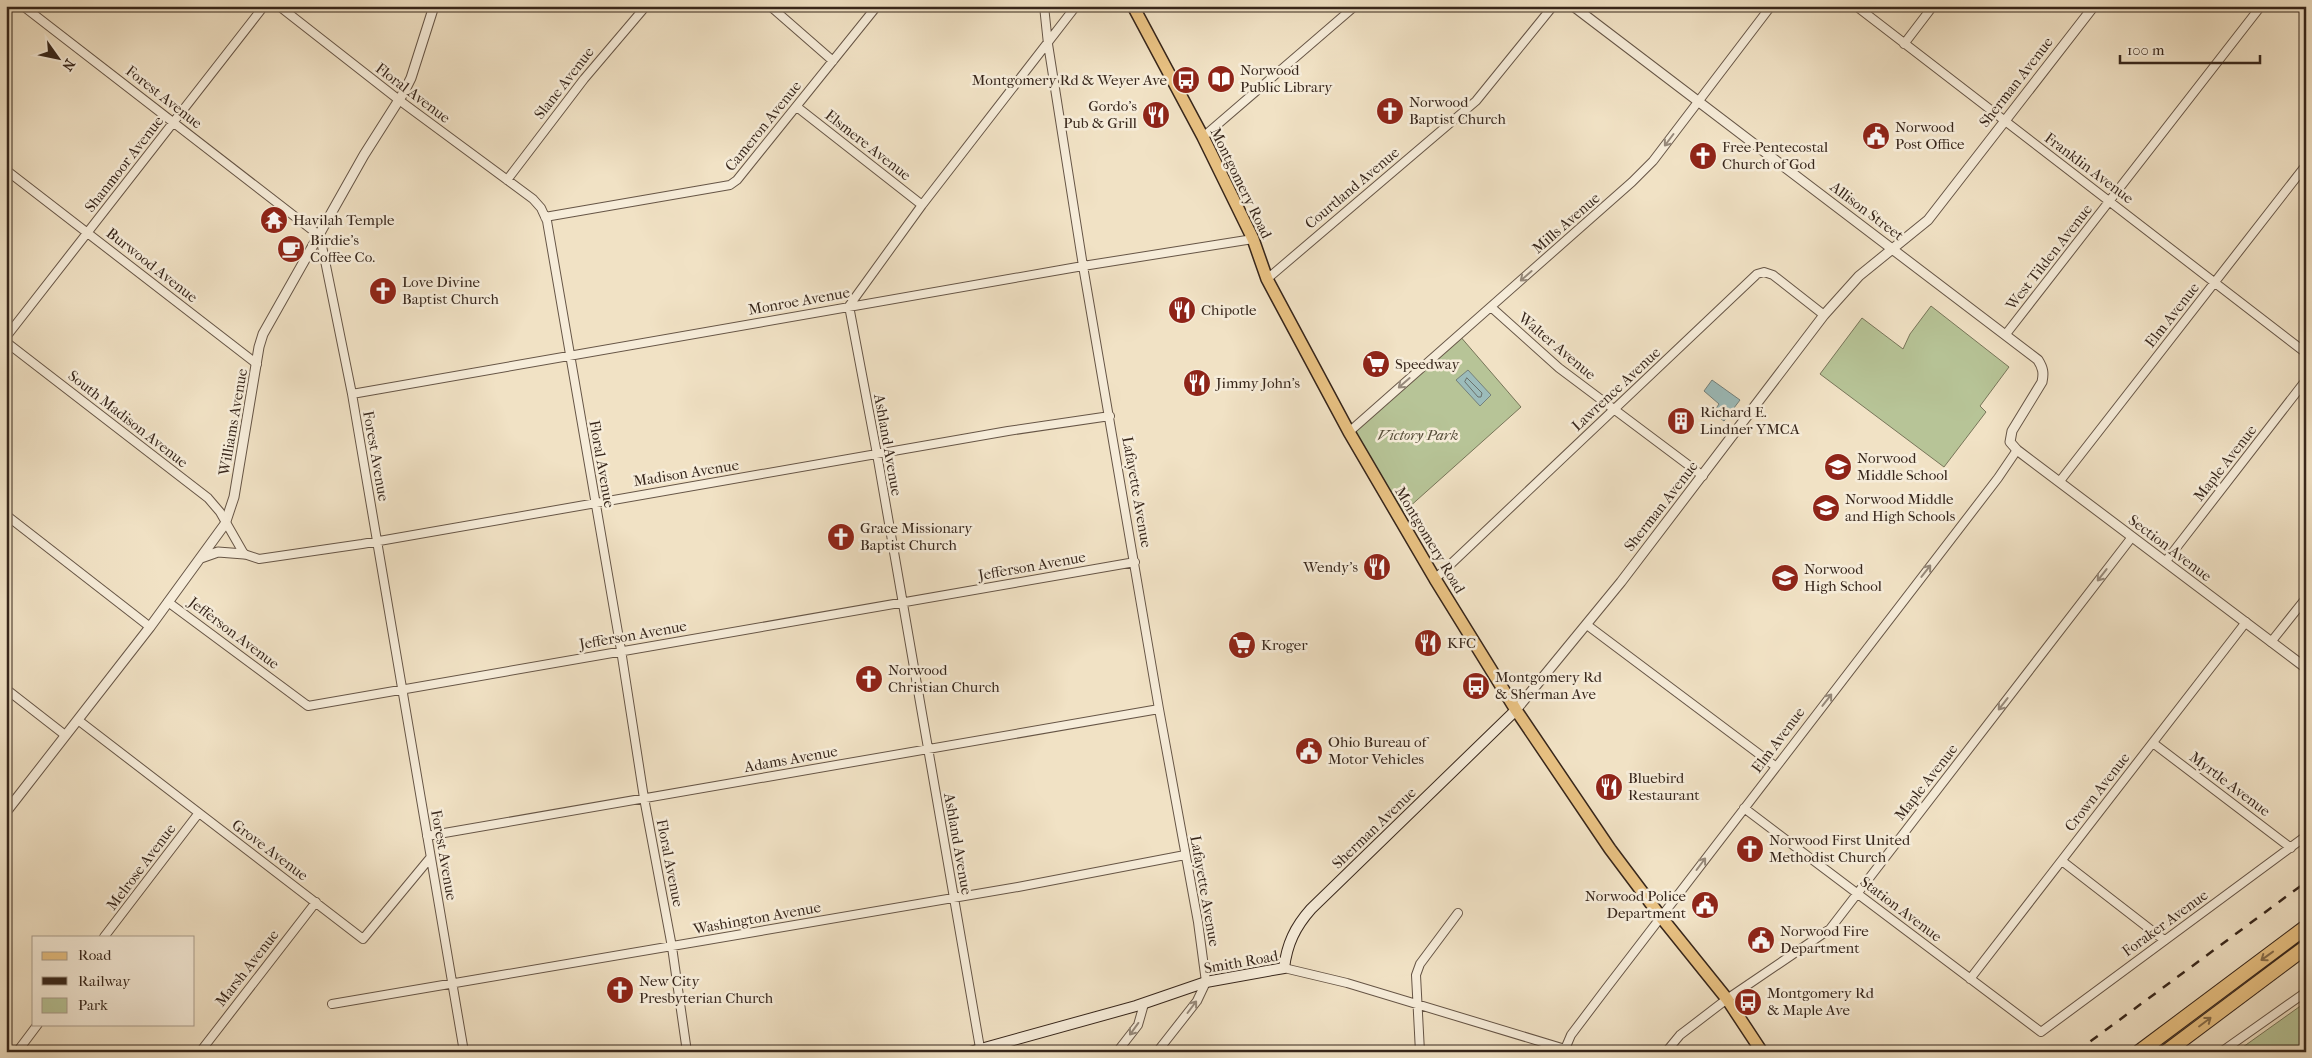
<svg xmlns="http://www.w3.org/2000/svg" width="2312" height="1058" font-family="'IM FELL French Canon',serif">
<rect width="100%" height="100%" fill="#f1e2c5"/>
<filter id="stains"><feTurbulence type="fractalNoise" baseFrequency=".004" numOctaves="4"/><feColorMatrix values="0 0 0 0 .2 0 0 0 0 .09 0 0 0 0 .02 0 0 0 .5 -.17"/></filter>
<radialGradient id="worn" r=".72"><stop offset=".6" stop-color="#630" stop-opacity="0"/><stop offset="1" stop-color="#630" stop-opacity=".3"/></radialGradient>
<path fill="#b7c497" stroke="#777559" d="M1931,306l78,61 -29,39 6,6 -42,55 -124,-93 42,-56 41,31 7,-15z
M1459,335l62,72 -123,110 -49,-85z
M2306,1002v50h-70z"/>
<path fill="#9cbcbb" stroke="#74807b" d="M1468,370l23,25 -11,11 -24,-26z
M1712,380l28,20 -16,21 -11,-8 6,-9 -15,-13z"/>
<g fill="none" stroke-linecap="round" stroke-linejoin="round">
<path stroke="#6a716b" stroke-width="1" d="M1467,378l15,15 -1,4h-3l-13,-15z"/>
<g stroke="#665546" stroke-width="10">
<path id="minor" d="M23,6l297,230 32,158 112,658
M279,6l120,94 134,99 8,9 6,13 74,429 23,148 28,149 15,105
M770,6l63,55
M1044,6l4,38 35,222 76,443 39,213 8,60 -9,19 -40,51
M1856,6l450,347
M1904,44l29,-38
M797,107l125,98
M1203,137l152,-131
M6,170l251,194
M507,180l77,-101 62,-73
M545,217l185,-32 7,-5 140,-174
M1267,279l209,-178 77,-95
M1491,307l68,61 144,108
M2006,334l255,-328
M6,337l258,-331
M6,342l202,156 12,14 24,42 15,5 103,-15 646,-113 102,-15
M352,394l731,-128 170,-27
M1349,432l283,-250 21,-21 118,-155
M2060,481l246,-316
M6,515l144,112
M2166,561l140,-181
M1435,579l322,-305 7,-2 9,3 51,40
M168,602l140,104 827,-144
M1587,625l188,141
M2271,642l35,-44
M6,689l59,46
M78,720l285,219 67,-81
M2153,743l138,105
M1744,808l297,224 265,-196
M427,836l732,-127
M2062,861l102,79
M104,937l94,-123
M1284,968l63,15 228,69
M1970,979l276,-357
M332,1004l686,-117 167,-32
M980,1048l-103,-594 -28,-148 73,-101 154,-199
M1565,1049l6,-14 34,-45 393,-512 19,-28
M17,1052l21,-28
M200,1052l116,-150
M1117,1052l21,-27 6,-21
M1420,1052l-4,-77 4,-11 38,-51
M1666,1052l14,-17 47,-36 103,-70 302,-392
M2221,1052l85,-60"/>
</g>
<g stroke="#665546" stroke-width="11">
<path id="tertiary" d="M1573,6l465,354c5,8 6,13 4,22l-30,49 -2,11 7,8 289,218
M201,558l17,-6 26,2
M1516,710l105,-128 203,-267 35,-39 69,-56 166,-214
M6,812l144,-185 75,-103 9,-27 25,-150 4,-13 101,-179 40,-63 7,-14 23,-72"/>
</g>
<g stroke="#37261b" stroke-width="12">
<path id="secondary" d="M970,1052l166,-46 70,-24 78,-14c3,-24 11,-41 27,-59l205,-199"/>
</g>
<g stroke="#37261b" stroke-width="14">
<path id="primary" d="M1133,6l70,131 50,102 14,40 82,153 86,147 81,131 94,139 51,68 66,82 35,53"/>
</g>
<g stroke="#37261b" stroke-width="16">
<path id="motorway" d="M2139,1052l167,-125
M2166,1052l140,-105"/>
</g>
<use href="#minor" stroke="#f6ecd9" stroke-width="8"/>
<use href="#tertiary" stroke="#f6ecd9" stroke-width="9"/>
<use href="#secondary" stroke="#f6ecd9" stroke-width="10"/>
<use href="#primary" stroke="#e8c182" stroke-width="11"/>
<use href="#motorway" stroke="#e8c182" stroke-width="14"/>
<path stroke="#37261b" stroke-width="2.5" stroke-dasharray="9 9" stroke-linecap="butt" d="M2076,1052l230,-170"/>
</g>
<defs><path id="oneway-shaft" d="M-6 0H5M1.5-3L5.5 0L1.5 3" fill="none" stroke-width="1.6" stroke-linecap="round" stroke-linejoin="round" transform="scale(1.25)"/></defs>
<g stroke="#96897a">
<use href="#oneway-shaft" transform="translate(1669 140) rotate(127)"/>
<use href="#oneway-shaft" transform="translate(1526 276) rotate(139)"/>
<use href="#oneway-shaft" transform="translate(1404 383) rotate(139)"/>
<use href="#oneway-shaft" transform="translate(1926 571) rotate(-52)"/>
<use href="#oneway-shaft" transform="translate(2102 575) rotate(128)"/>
<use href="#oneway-shaft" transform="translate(1827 700) rotate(-52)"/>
<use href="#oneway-shaft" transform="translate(2003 704) rotate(128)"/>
<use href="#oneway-shaft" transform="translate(1701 864) rotate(-53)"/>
<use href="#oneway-shaft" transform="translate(1192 1007) rotate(-53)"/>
<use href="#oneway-shaft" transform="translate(1134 1029) rotate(126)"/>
</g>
<g stroke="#876c49">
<use href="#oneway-shaft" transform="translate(2267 956) rotate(144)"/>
<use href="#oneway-shaft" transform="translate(2205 1022) rotate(-37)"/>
</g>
<defs>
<g id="library-disc" transform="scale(1.4375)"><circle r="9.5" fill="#8f2418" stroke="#f6ecd9"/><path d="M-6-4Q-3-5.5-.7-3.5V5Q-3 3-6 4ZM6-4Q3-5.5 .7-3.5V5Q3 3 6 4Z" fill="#fff"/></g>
<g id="bus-disc" transform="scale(1.4375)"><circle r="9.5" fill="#8f2418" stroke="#f6ecd9"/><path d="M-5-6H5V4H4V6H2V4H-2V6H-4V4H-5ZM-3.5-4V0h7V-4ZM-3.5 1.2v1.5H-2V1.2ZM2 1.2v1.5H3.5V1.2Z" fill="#fff"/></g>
<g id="church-disc" transform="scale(1.4375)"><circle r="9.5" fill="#8f2418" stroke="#f6ecd9"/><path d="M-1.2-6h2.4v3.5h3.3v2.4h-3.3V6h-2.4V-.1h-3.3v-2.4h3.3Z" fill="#fff"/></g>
<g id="restaurant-disc" transform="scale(1.4375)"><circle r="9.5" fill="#8f2418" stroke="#f6ecd9"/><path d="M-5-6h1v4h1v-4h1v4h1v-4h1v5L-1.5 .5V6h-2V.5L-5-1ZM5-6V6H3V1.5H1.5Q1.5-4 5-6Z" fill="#fff"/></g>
<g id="civic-disc" transform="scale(1.4375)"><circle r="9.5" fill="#8f2418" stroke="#f6ecd9"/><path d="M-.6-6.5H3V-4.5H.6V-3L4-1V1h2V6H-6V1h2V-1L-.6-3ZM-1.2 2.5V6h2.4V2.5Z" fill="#fff"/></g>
<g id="temple-disc" transform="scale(1.4375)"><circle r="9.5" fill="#8f2418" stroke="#f6ecd9"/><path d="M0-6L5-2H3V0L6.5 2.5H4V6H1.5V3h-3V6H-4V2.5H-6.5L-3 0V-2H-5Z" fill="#fff"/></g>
<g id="cafe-disc" transform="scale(1.4375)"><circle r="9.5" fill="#8f2418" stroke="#f6ecd9"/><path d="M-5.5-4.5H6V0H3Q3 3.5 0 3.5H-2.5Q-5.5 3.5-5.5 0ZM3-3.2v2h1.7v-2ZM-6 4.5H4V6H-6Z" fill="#fff"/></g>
<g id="supermarket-disc" transform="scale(1.4375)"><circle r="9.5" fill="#8f2418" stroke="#f6ecd9"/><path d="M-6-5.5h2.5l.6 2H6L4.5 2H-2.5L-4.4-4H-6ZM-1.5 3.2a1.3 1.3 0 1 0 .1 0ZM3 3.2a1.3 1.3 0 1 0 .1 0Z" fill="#fff"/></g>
<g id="building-disc" transform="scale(1.4375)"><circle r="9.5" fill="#8f2418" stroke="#f6ecd9"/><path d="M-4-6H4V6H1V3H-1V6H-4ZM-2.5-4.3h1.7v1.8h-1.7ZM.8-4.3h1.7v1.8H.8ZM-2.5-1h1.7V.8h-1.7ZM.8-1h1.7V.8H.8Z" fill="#fff"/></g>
<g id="school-disc" transform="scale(1.4375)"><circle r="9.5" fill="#8f2418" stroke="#f6ecd9"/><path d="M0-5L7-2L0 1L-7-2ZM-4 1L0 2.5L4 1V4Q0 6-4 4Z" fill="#fff"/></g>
</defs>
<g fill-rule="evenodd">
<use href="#library-disc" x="1221" y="79"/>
<use href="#bus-disc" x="1186" y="80"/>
<use href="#church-disc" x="1390" y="111"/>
<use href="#restaurant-disc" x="1156" y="115"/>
<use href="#civic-disc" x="1876" y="136"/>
<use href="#church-disc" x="1703" y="156"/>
<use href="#temple-disc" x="274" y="220"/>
<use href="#cafe-disc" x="291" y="249"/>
<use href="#church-disc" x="383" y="291"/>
<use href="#restaurant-disc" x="1182" y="310"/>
<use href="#supermarket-disc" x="1376" y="364"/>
<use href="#restaurant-disc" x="1197" y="383"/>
<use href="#building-disc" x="1681" y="421"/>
<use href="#school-disc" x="1838" y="467"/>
<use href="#school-disc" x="1826" y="508"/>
<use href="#church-disc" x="841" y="537"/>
<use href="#restaurant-disc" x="1377" y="567"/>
<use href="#school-disc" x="1785" y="578"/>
<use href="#restaurant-disc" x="1428" y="643"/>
<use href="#supermarket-disc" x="1242" y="645"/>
<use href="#church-disc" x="869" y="679"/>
<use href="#bus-disc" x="1476" y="686"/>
<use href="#civic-disc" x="1309" y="751"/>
<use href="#restaurant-disc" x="1609" y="787"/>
<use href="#church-disc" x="1750" y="849"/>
<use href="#civic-disc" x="1705" y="905"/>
<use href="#civic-disc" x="1761" y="940"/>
<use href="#church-disc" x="620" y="990"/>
<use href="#bus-disc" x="1748" y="1002"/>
</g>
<g text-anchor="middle" stroke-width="5" stroke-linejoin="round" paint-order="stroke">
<g font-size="15" fill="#37261b" stroke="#f6ecd9" text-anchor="start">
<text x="1240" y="75">Norwood<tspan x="1240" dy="17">Public Library</tspan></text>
<text x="1167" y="85" text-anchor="end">Montgomery Rd &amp; Weyer Ave</text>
<text x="1409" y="107">Norwood<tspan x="1409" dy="17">Baptist Church</tspan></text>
<text x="1137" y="111" text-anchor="end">Gordo’s<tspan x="1137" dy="17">Pub &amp; Grill</tspan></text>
<text x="1895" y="132">Norwood<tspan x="1895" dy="17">Post Office</tspan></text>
<text x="1722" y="152">Free Pentecostal<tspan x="1722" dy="17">Church of God</tspan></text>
<text x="293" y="225">Havilah Temple</text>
<text x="310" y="245">Birdie’s<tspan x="310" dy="17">Coffee Co.</tspan></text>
<text x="402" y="287">Love Divine<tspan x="402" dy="17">Baptist Church</tspan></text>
<text x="1201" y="315">Chipotle</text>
<text x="1395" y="369">Speedway</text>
<text x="1216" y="388">Jimmy John's</text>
<text x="1700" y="417">Richard E.<tspan x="1700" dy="17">Lindner YMCA</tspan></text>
<text x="1857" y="463">Norwood<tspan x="1857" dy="17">Middle School</tspan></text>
<text x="1845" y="504">Norwood Middle<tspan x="1845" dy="17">and High Schools</tspan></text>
<text x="860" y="533">Grace Missionary<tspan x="860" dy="17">Baptist Church</tspan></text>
<text x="1358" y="572" text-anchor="end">Wendy's</text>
<text x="1804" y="574">Norwood<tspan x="1804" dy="17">High School</tspan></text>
<text x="1447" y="648">KFC</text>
<text x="1261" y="650">Kroger</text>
<text x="888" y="675">Norwood<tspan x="888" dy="17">Christian Church</tspan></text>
<text x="1495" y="682">Montgomery Rd<tspan x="1495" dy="17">&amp; Sherman Ave</tspan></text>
<text x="1328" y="747">Ohio Bureau of<tspan x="1328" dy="17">Motor Vehicles</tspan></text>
<text x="1628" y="783">Bluebird<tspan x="1628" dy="17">Restaurant</tspan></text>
<text x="1769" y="845">Norwood First United<tspan x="1769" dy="17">Methodist Church</tspan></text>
<text x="1686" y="901" text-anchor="end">Norwood Police<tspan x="1686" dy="17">Department</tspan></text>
<text x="1780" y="936">Norwood Fire<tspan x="1780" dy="17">Department</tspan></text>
<text x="639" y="986">New City<tspan x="639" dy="17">Presbyterian Church</tspan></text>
<text x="1767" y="998">Montgomery Rd<tspan x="1767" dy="17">&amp; Maple Ave</tspan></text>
</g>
<g font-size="15" fill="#37261b" stroke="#f6ecd9">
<text transform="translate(2016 82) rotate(-52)" y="5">Sherman Avenue</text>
<text transform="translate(564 83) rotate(-52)" y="5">Slane Avenue</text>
<text transform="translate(413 93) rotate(37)" y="5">Floral Avenue</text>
<text transform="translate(164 97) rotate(38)" y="5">Forest Avenue</text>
<text transform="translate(763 126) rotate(-51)" y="5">Cameron Avenue</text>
<text transform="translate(868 145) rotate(38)" y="5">Elsmere Avenue</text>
<text transform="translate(124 164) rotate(-52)" y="5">Shanmoor Avenue</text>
<text transform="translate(2089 168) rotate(37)" y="5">Franklin Avenue</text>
<text transform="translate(1241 183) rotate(64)" y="5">Montgomery Road</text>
<text transform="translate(1352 188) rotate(-40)" y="5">Courtland Avenue</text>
<text transform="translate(1867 211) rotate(37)" y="5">Allison Street</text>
<text transform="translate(1566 223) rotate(-41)" y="5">Mills Avenue</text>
<text transform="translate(2049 257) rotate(-52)" y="5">West Tilden Avenue</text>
<text transform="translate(152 265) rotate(38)" y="5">Burwood Avenue</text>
<text transform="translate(799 301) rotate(-10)" y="5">Monroe Avenue</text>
<text transform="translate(2172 315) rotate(-52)" y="5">Elm Avenue</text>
<text transform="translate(1557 346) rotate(40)" y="5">Walter Avenue</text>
<text transform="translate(1616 389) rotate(-43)" y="5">Lawrence Avenue</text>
<text transform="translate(128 419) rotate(38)" y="5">South Madison Avenue</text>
<text transform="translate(233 422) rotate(-80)" y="5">Williams Avenue</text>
<text transform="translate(888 445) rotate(80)" y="5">Ashland Avenue</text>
<text transform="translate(376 456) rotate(80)" y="5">Forest Avenue</text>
<text transform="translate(2225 463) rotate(-52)" y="5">Maple Avenue</text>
<text transform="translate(602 464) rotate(80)" y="5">Floral Avenue</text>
<text transform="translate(686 473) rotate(-9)" y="5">Madison Avenue</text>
<text transform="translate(1137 492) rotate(80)" y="5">Lafayette Avenue</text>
<text transform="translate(1661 506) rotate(-52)" y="5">Sherman Avenue</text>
<text transform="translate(1430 540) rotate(59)" y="5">Montgomery Road</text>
<text transform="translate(2170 548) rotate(37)" y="5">Section Avenue</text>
<text transform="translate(1032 566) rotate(-10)" y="5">Jefferson Avenue</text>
<text transform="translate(234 633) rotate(37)" y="5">Jefferson Avenue</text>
<text transform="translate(633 635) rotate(-10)" y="5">Jefferson Avenue</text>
<text transform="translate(1778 740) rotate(-53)" y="5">Elm Avenue</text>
<text transform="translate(791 759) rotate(-10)" y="5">Adams Avenue</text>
<text transform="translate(1926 782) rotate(-52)" y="5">Maple Avenue</text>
<text transform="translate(2230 784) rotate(37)" y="5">Myrtle Avenue</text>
<text transform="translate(2097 792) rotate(-52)" y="5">Crown Avenue</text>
<text transform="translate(1374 828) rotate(-44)" y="5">Sherman Avenue</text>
<text transform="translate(958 844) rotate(80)" y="5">Ashland Avenue</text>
<text transform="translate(270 850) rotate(37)" y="5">Grove Avenue</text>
<text transform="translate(444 855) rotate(80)" y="5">Forest Avenue</text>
<text transform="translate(670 863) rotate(79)" y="5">Floral Avenue</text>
<text transform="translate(141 867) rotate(-53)" y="5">Melrose Avenue</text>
<text transform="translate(1205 891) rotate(80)" y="5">Lafayette Avenue</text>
<text transform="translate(1901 909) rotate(37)" y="5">Station Avenue</text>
<text transform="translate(757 918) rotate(-10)" y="5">Washington Avenue</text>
<text transform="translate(2165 923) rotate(-36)" y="5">Foraker Avenue</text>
<text transform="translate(1241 962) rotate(-10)" y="5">Smith Road</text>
<text transform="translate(247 968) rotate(-52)" y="5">Marsh Avenue</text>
</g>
<g font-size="15" font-style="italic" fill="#574e3a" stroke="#f6ecd9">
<text x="1418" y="440">Victory Park</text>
</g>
</g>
<rect width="2312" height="1058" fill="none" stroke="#f1e2c5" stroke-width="25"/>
<rect x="8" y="8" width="2297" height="1043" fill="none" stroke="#37261b" stroke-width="2.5"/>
<rect x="12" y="12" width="2287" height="1033" fill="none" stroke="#37261b"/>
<rect x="32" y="936" width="162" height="90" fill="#f6ecd9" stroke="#aa9d8d"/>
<rect x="42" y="952" width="25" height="8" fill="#e8c182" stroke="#aa9d8d"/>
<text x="78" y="960" font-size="15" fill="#37261b">Road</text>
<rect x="42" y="977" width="25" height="8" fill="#37261b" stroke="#aa9d8d"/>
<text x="78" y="986" font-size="15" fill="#37261b">Railway</text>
<rect x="42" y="998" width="25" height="15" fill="#b7c497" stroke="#aa9d8d"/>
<text x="78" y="1010" font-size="15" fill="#37261b">Park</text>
<g transform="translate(58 58) rotate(123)" stroke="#f6ecd9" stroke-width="4" paint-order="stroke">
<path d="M0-4L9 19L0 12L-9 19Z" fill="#37261b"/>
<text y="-8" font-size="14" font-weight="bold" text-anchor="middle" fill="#37261b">N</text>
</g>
<path d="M2120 55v8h140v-8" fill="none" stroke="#37261b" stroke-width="2.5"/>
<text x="2127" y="55" font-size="15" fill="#37261b" stroke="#f6ecd9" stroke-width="4" paint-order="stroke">100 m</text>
<rect width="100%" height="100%" filter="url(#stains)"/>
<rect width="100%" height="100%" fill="url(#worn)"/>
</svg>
